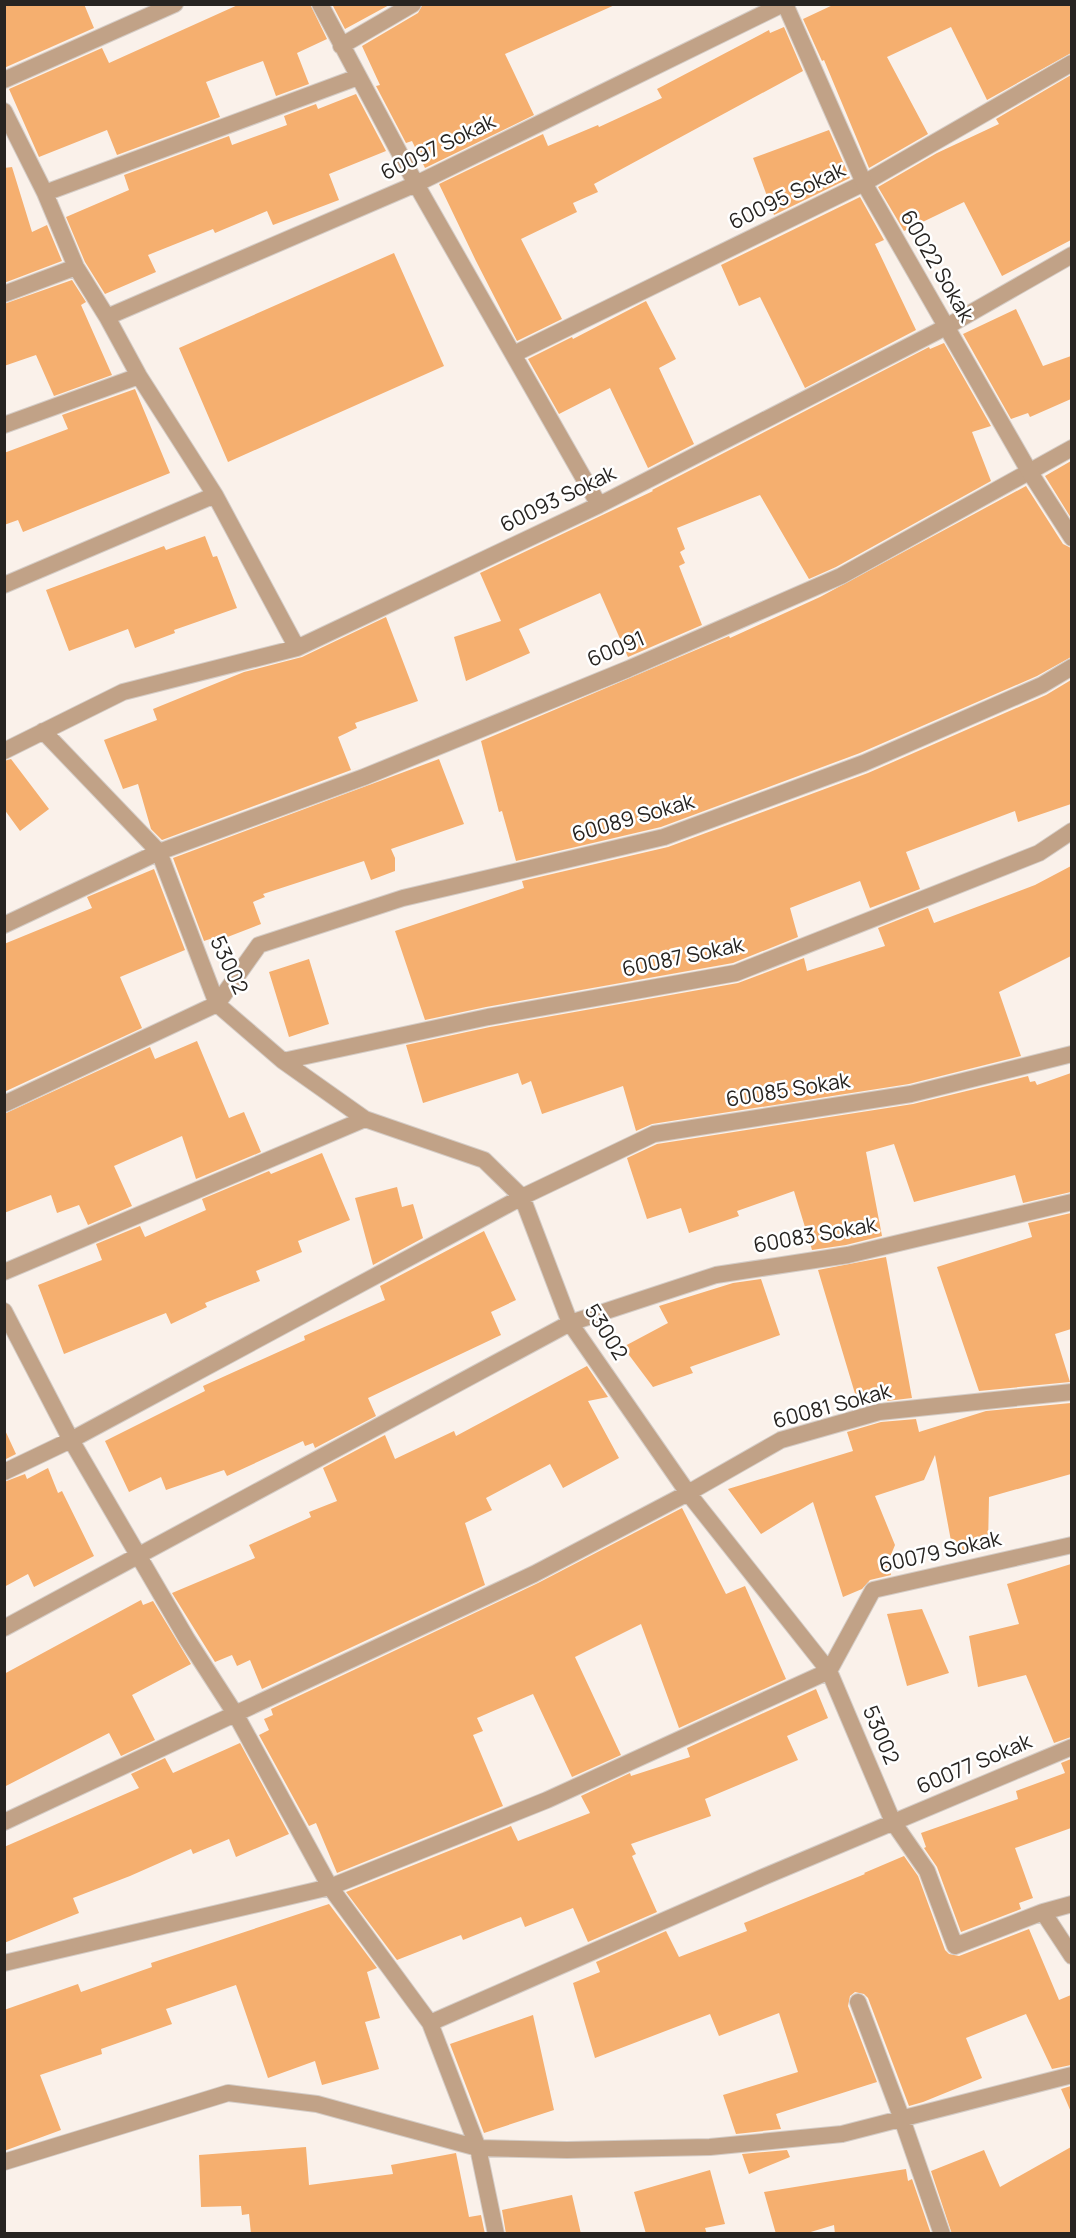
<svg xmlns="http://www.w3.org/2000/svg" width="1076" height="2238" font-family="Manrope,sans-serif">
<rect width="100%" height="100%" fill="#faf1ea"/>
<path fill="#f5af6f" d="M4,4h80l10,24 -90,40z
M240,4h70l17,35 -30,14 12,31 -33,12 -13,-35 -57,21 14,35 -103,38 -10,-25 -68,27 -30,-68 93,-41 7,15z
M332,4h59l-46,25z
M423,4h194l-112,50 29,61 -109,53 -13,-27 -6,2 -30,-57 4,-1 -18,-39 56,-33z
M835,4h236v49l-84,47 -36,-73 -64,30 41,77 -59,34 -45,-108 -2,1 -19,-42z
M784,27l19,44 -209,113 4,8 -25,11 4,9 -56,27 41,80 -45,22 -41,-80 -37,-77 104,-50 5,12 50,-21 1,2 63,-29 -5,-9 112,-59 1,3z
M1071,75v165l-69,36 -38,-74 -60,29 -26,-44 59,-34 62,-29 -3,-5z
M356,94l30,57 -57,23 10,26 -66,25 -6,-14 -52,22 -2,-4 -65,26 8,17 -51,22 -20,-32 -19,-45 63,-27 -5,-15 105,-39 3,9 55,-20 -3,-9 32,-12 2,5z
M829,130l21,48 -76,37 -21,-57z
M12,167l20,65 15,-7 15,36 -58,22v-115z
M860,197l24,43 -9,4 41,86 -111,58 -45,-91 -21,9 -18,-41z
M394,253l50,113 -216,96 -49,-114z
M72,280l14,22 -5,3 31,70 -58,21 -18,-41 -32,11v-62z
M646,301l30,58 -17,9 35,76 -46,24 -38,-80 -51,26 -31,-55 44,-22 1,2z
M1016,309l27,57 28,-10v43l-41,18 -2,-4 -17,6 -48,-85z
M944,343l47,83 -19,6 19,49 -155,86 -27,12 -49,-84 -83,33 8,21 -5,3 5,11 -6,3 23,59 -74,32 -28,-64 -81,36 11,24 -64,28 -12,-44 47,-16 -21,-48 173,-82 -1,-1 277,-143 1,2z
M135,389l35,84 -147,59 -5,-12 -14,5v-72l64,-24 -6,-14z
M1071,461v57l-26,-42z
M1026,486l37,58 8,4v109l-34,19 -177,77 -199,74 -145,34 -14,-50 -3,1 -18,-71 248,-105 1,2 90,-41z
M205,536l8,21 4,-1 20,52 -63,22 1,3 -40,15 -7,-19 -59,22 -23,-61 118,-44 2,4z
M386,617l32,84 -63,22 2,5 -19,9 13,33 11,-4 -200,74 -11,-11 -13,-45 -15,5 -19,-49 53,-20 -4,-11 91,-37 58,-15z
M1071,680v124l-53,18 -3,-11 -109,41 14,37 -50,19 -10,-27 -70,27 8,29 -65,26 -247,44 -61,13 -30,-89 129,-43 -2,-7 146,-34 200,-74 178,-78z
M11,759l38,50 -29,22 -16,-22v-48z
M439,759l25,65 -73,25 4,9v13l-24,9 -7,-19 -101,33 2,3 -12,5 8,22 -49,19 -2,-4 -6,2 -31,-83z
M1071,866v90l-72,36 22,64 -112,28 -257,40 -16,7 -13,-45 -81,28 -11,-33 -9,4 -4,-12 -95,30 -17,-58 84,-18 248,-44 66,-25 3,13 78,-25 -7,-18 50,-20 6,15 101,-38z
M154,869l31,81 -65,27 22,51 -138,64v-148l88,-36 -5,-11z
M309,959l20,65 -40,13 -20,-65z
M197,1041l32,77 15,-6 17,40 -65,27 -14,-43 -68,30 18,40 -44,19 -9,-20 -22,8 -6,-18 -47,18v-99l146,-67 5,12z
M1071,1073v119l-48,11 -8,-28 -101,27 -20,-58 -28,8 16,84 -36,9 -34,5 -18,-59 -57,20 2,5 -50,17 -8,-25 -34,11 -20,-61 30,-14 256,-40 115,-28 2,6 5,-1 2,4z
M322,1153l28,67 -52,21 4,11 -46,19 4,10 -55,22 2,4 -36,17 -5,-11 -102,41 -26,-69 64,-25 -6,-16 44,-18 5,11 61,-27 -4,-11 67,-28 2,3z
M397,1187l5,20 11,-3 10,34 -50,27 -18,-67z
M1071,1213v116l-16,5 15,48 -91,9 -42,-124 95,-30 -4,-14z
M484,1231l32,69 -25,12 10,23 -133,63 8,18 -61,32 -2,-5 -8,3 -2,-5 -76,35 -3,-6 -58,20 -5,-13 -32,15 -24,-51 100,-50 -2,-5 102,-46 -1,-4 81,-36 -5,-14z
M886,1257l26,141 -34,4 -19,5 -41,-137z
M761,1279l19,56 -90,32 3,6 -40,14 -30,-40 45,-24 -9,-17 74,-23z
M587,1366l21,31 -20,4 31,57 -56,30 -13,-24 -64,34 6,12 -27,13 20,62 -223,104 -12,-29 -13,6 -5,-11 -17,7 -43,-69 83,-35 -6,-13 62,-28 -2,-5 28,-11 -14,-33 62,-33 10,24 59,-28 2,5z
M1071,1403v71l-82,23 -1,48 -34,12 -19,-102 -11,25 -49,16 20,49 -7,17 3,13 -21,5 -8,9 -19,8 -30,-95 -52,32 -33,-45 125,-38 -6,-19 34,-10 35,-3 3,13 67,-21z
M4,1428l12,26 -12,6z
M48,1468l10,25 4,-2 32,65 -60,31 -6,-13 -24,13v-105l21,-8 2,5z
M682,1508l44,86 19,-8 41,93 -107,49 -38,-104 -66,33 46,98 -49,22 -39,-83 -56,24 6,13 -10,4 30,71 -166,67 -21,-50 -7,3 -50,-91 10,-5 -5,-11 9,-4 -2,-6 267,-126z
M1071,1564v173l-17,6 -28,-68 -48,12 -9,-51 50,-12 -12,-40z
M141,1600l2,5 10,-4 38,63 -59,31 23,45 -34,16 -12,-23 -105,54v-113z
M922,1609l27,64 -42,13 -20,-72z
M816,1689l12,29 -41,18 11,24 -93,39 6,17 -80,28 5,10 -4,2 25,56 -69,30 -15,-34 -48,19 -4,-10 -58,23 -2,-5 -64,25 -51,-68 165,-66 7,15 72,-28 -9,-17 49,-23 1,3 59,-19 -3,-9z
M240,1743l49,91 -53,23 -7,-18 -36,15 -2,-5 -61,27 -57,22 6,15 -75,30v-96l135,-59 -8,-14 34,-16 8,15z
M1071,1759v69l-56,20 18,50 -14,5 2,6 -60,23 -24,-65 -13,-19 2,-1 -5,-14 97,-34 -2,-8 49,-18 -4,-10z
M904,1856l14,20 27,74 4,4 10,2 70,-27 30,71 12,-5v70l-19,4 -26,-55 -60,24 16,40 -59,24 -14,4 -41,-108 -4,-4 -9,-2 -5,4 -2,10 29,76 -101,32 5,15 -45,5 -13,-39 75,-23 -19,-59 -60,23 -9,-22 -115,44 -22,-75 27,-11 -4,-10 70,-31 13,26 68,-26 -3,-8 121,-49 -1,-1z
M329,1904l48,64 -10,4 13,46 -15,4 14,47 -57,16 -7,-24 -47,17 -32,-93 -70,24 6,15 -71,25 1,5 -62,21 21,55 -57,21v-141l74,-26 3,8 71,-25 -1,-4z
M533,2015l21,95 -70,23 -34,-89z
M1071,2086v26l-10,-23z
M306,2147l3,38 84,-11 -2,-9 65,-12 13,64 12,-2 4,19h-234l-2,-20 -7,1 -1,-9 -40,1 -2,-52z
M1071,2147v87h-119l-21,-63 53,-21 16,37z
M787,2150l3,7 -41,17 -7,-20z
M906,2169l2,12 4,-2 19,55h-96l-1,-9 -30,9h-28l-12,-42z
M710,2170l15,54 -20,4 2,6h-61l-12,-42z
M572,2195l9,39h-75l-4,-24z"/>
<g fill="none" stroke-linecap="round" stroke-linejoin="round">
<g stroke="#d4ccc6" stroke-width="18">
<path id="minor" d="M320,4l96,180 183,321
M341,46l72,-42
M4,80l171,-76
M4,111l41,82 31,74 31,50 32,59 76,119 82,153
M45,193l313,-116
M4,294l72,-27
M107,317l309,-133 367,-180
M514,354l350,-171 208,-120
M4,425l135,-49
M4,585l211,-90
M43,731l116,121 58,152 66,57 82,58 119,41 38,37 48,126 118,170 141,178 64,151 34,49 28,75 88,-34 29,44
M4,751l119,-59 174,-44 302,-143 347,-178 126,-72
M4,925l155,-73 205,-75 264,-108 213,-93 231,-128
M283,1061l205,-44 248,-44 303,-120 33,-22
M4,1104l213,-100 42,-59 144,-47 261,-61 200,-74 178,-78 30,-18
M4,1272l361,-153
M4,1311l67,129 116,199 49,76 94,172 100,136 48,125 18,86
M4,1472l67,-32 451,-243 132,-63 257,-40 161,-40
M4,1628l566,-305 146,-48 132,-20 224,-53
M4,1822l530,-248 154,-81 93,-53 98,-28 193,-20
M1043,1912l29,-8
M4,1963l326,-76 217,-87 282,-129 44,-81 199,-45
M858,2002l44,117 40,115
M430,2023l331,-145 311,-131
M4,2162l224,-69 89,11 161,44 89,2 143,-3 132,-13 230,-59"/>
</g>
<g stroke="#d4ccc6" stroke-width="18">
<path id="tertiary" d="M785,4l79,179 165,288 43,67"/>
</g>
<use href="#minor" stroke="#c1a287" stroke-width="16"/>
<use href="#tertiary" stroke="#c1a287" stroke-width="16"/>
</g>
<g text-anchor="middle" stroke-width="5" stroke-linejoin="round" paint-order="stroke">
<g font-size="21" fill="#272421" stroke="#fff">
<text transform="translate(438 147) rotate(-26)" y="7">60097 Sokak</text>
<text transform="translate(787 196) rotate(-26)" y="7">60095 Sokak</text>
<text transform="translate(937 266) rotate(60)" y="7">60022 Sokak</text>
<text transform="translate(558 499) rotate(-26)" y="7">60093 Sokak</text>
<text transform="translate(616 649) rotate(-23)" y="7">60091</text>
<text transform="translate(633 818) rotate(-16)" y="7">60089 Sokak</text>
<text transform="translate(683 957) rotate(-12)" y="7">60087 Sokak</text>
<text transform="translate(229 965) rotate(65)" y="7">53002</text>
<text transform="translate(788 1090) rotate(-9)" y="7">60085 Sokak</text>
<text transform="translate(815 1235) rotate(-10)" y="7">60083 Sokak</text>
<text transform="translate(606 1332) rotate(58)" y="7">53002</text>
<text transform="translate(832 1406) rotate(-15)" y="7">60081 Sokak</text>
<text transform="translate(940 1552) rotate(-13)" y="7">60079 Sokak</text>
<text transform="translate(881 1735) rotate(67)" y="7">53002</text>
<text transform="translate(974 1764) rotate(-23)" y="7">60077 Sokak</text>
</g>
</g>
<rect width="1076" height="2238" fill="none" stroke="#272421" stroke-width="12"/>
</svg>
